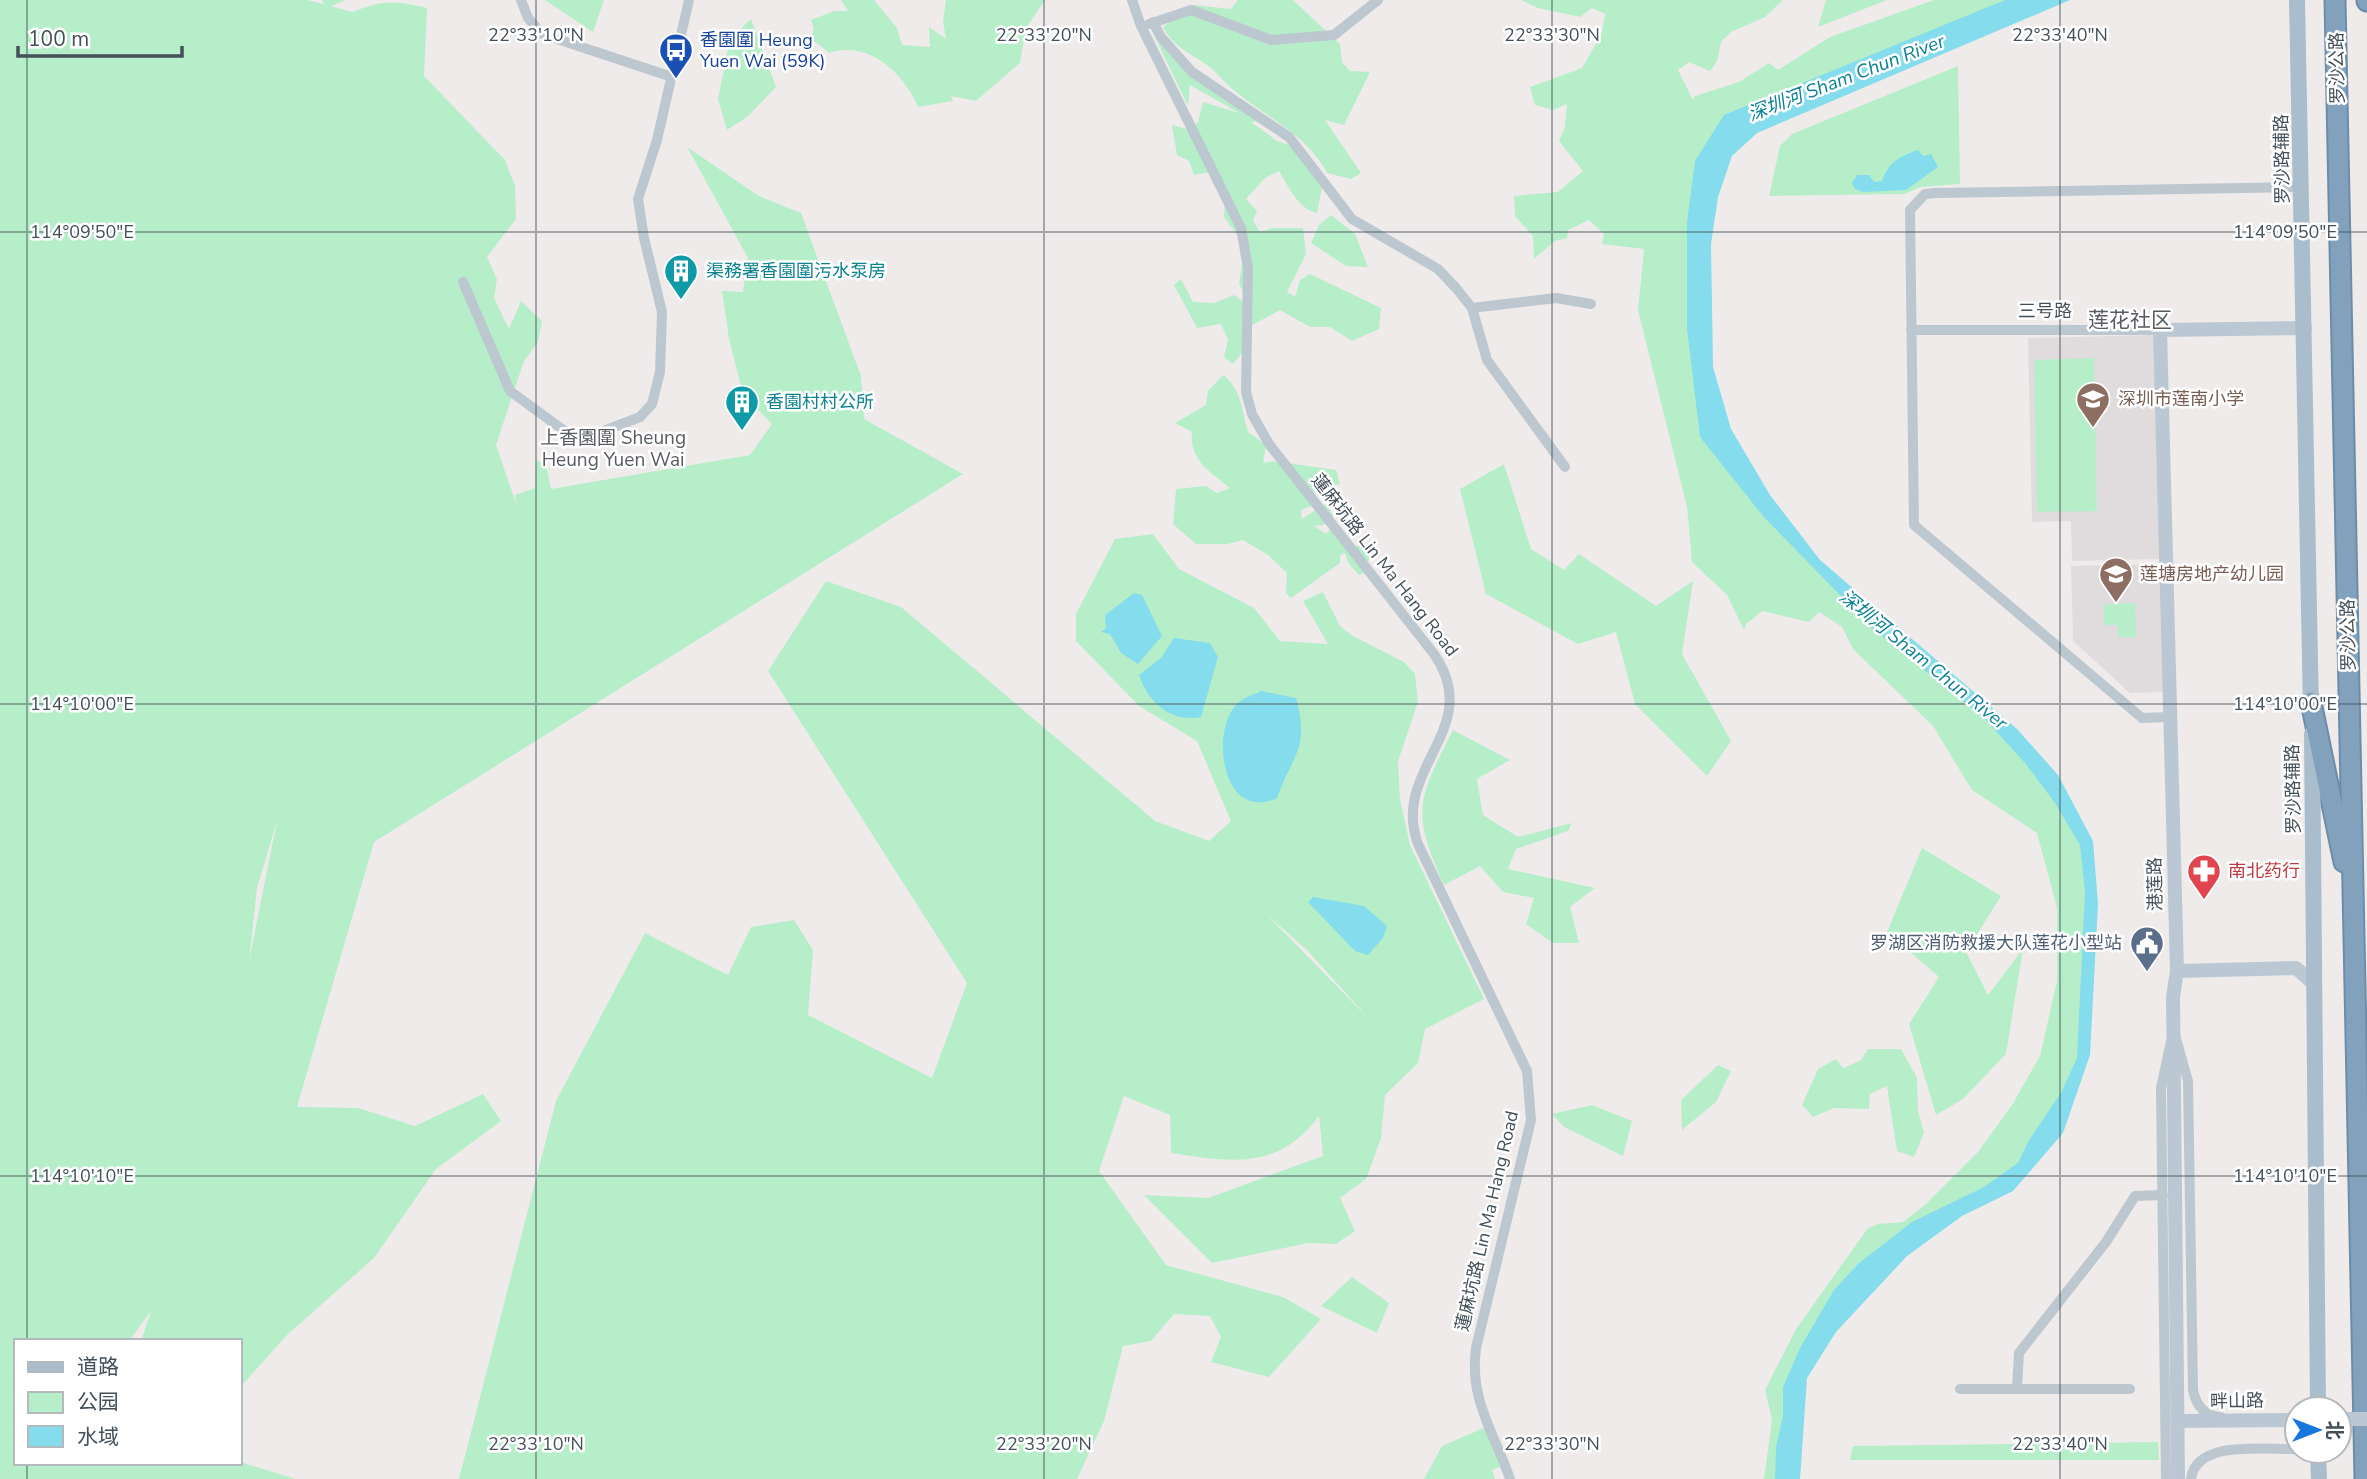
<svg xmlns="http://www.w3.org/2000/svg" width="2367" height="1479" font-family="'Nunito Sans','Noto Sans SC',sans-serif">
<rect width="100%" height="100%" fill="#efebeb"/>
<path fill="#e0dcdd" d="M2154,335l6,224 -88,2 -1,-40 -39,1 -4,-184z
M2159,564l4,128 -33,1 -57,-52 -2,-75z"/>
<path fill="#b7eeca" fill-rule="evenodd" d="M0,0h307l17,4 -2,-4h24l-15,6 21,6c31,-12 43,-12 75,-4l-3,68 81,84 10,26 1,33 -29,38 10,22 -3,19 15,31 12,-28 21,20 -4,21 -14,19 -28,84 21,61 -2,-11 20,-7 1,-28 10,5 5,24 199,-34 22,-31 -29,-30 -14,-55 -7,-48 21,1 5,-34 -61,-111 72,49 42,17 60,163 3,43 99,55 -589,368 -77,265 61,1 57,18 68,-32 18,27 -65,48 -62,89 -87,77 -43,48 -4,1v-43h-99l10,-30 -22,30h-113v122l224,-1 56,17h-296zM277,821l-28,140v1l8,-74z
M545,0h59l-11,32z
M841,0h33l23,28 5,17 28,2 -1,-20 17,12 -3,-17 3,-22h99l-19,28 -6,35 -44,38 -25,-5 2,5 -35,6c-15,-35 -50,-67 -89,-54l-18,-15 3,-9 -3,-9 23,-9h14z
M1238,0h55l47,44 2,18 8,9 20,1 -26,53 -19,-5 36,53 -10,6 -24,-6c-20,-39 -65,-58 -97,-86 -8,-7 -14,-16 -23,-22 -18,-13 -34,-18 -44,-38l31,-22 37,4z
M1521,0h262l-18,17 -34,15 -10,10 -4,19 -7,10 -21,-9 -11,8 15,30 2,-4 44,-14 30,-19 9,7 52,-33 104,-37h101l-293,116 -39,57 9,265 142,165 165,136 53,71 22,95 -18,170 -44,82 -108,70 -119,129 -13,123h-28l8,-59 -7,-30 31,-61 72,-101 10,-4 25,-2 23,-18 52,-52 34,-47 28,-49 17,-75v-73l-20,-75 -65,-43 -39,-64 -80,-77 -11,-22 -23,-15 -10,10 -47,-11 -16,13 -2,6 -17,-35 -35,-33 -5,-55 -49,-197 6,-61 -42,-5 2,-10 -15,-14 -21,10 -1,8 -12,3 -21,18 -1,-23 -18,-20 -1,-20 44,-4 25,-21 -24,-30 6,-14 2,-23 -14,6 -18,-5 -5,-18 52,-19 20,-35 3,-19 -13,-6 -12,9 -42,-9z
M1826,0h61l-69,27z
M751,19l25,68 -29,30 -20,13 -9,-31 12,-60z
M1151,29c11,11 23,25 36,34 27,18 50,33 71,58l-7,1 26,19 25,8 22,28 -7,36c-19,-4 -28,-26 -38,-42l-14,7 -19,21 11,12 -4,9 7,12 12,-4h31l3,26 -19,38 8,5 5,-17 10,-6 71,34 -2,21 -27,12 -22,-14h-20l-30,-17 -33,18 -2,21 -12,15 -9,-7 4,-17 -7,-16 -24,4 -23,-43 7,-6 12,23 21,1 20,-8 18,13 -13,-24 6,-39 -21,-28 1,-20 -15,-25 -16,3 -5,-14 -12,-6 -5,-30 18,5 8,-8 5,-20 36,11 -49,-28 -2,21z
M1958,66l2,118 -39,3 -17,7 -135,2 11,-50 12,-12z
M1331,215l24,19 13,33 -22,-1 -35,-23 8,-18z
M2094,358l3,153 -60,1 -3,-152z
M1223,375c18,13 19,36 25,57l18,13 -3,18 12,-2 61,9 4,14 -25,4 -3,18 -11,4 1,9 23,-15 9,12 -11,9 -9,1 12,8 10,-11 14,24 12,-2 13,9 -9,9 5,7 -12,5 -10,-11 -4,-11 -5,2v8l-49,35 -5,-5 1,-20 -19,-18 -25,-15 -16,4h-31l-23,-20 3,-35 30,-3 11,7 13,-5c-20,-16 -41,-28 -38,-56l-17,-9 31,-18 2,-14z
M1504,464l27,85 33,21 15,-16 77,52 37,-25 -11,73 49,87 -24,35 -72,-72 -19,-72 -38,12 -92,-50 -26,-105z
M1153,534l26,35 75,39 26,33 48,3 -25,-43 20,-9 17,34 11,9 53,27 11,12 3,28 -20,59 2,38 10,46 74,154 -59,30 -7,34 -33,32 -4,43 -15,41 -26,19 15,33 -19,13 -28,-1 -96,20 -68,-68 64,3 115,-42 -4,-40c-40,55 -90,46 -148,37l-1,-38 -46,-19 -25,75 67,94 117,32 38,22 -52,58 -58,-15 10,-25 -11,-21 -36,-2 -23,27 -28,5 -19,75 -27,58h-618l97,-378 89,-168 83,42 23,-48 43,-7 19,30 -5,65 124,63 35,-95 -199,-312 58,-90 75,26 254,214 54,20 22,-20 -34,-80 -58,-35 -63,-65v-27l39,-75zM1266,914l41,36 62,69z
M2135,603l1,34h-18v-12h-14v-21z
M1453,730l57,30 -33,19 6,36 35,22 54,-14 -4,8 -52,18 -8,20 87,19 -25,19 9,36h-26l-27,-19 8,-26 -31,-6 -23,-26 -36,19c-33,-73 -27,-85 9,-155z
M1922,848l79,48 -35,56 22,43 35,-46 -17,105 -43,45 -27,16 -27,-91 30,-47 -52,-45z
M1868,1049h33l16,29 1,32 6,23 -10,24 -17,-6 -10,-65 -17,8 -1,15 -35,-1 -21,9 -11,-12 16,-36 18,-10 7,9 17,-7z
M1718,1065l13,6 -15,31 -34,28 -1,-30z
M1592,1105l40,16 -9,35 -59,-29 -12,-13z
M1352,1277l37,26 -12,30 -56,-27z
M1486,1427l14,40 -8,3 3,9h-71l18,-33z
M2158,1442l1,18h-309l3,-14z"/>
<path fill="#84dcec" d="M2005,0h65l-313,133 -25,23 -14,41 -7,47 2,123 18,62 39,66 50,65 197,169 41,46 35,66 5,63 -8,151 -27,78 -50,58 -51,25 -55,40 -71,76 -29,46 -7,101h-25l1,-32 7,-31v-29l17,-39 34,-58 24,-26 54,-42 72,-35 34,-24 11,-23 32,-47 16,-35 8,-166 -5,-47 -25,-42 -30,-40 -42,-46 -109,-87 -111,-114 -63,-79 -13,-109v-105l8,-62 29,-46z
M1918,150l5,6 8,-2 7,13 -32,23 -43,2 -8,-3 -3,-6 5,-8h12l5,7 8,-1c6,-17 15,-24 36,-31z
M1134,593l8,2 20,41 -24,28 -17,-11 -11,-19 -9,-2 5,-4 -1,-13z
M1174,638l36,5 8,14 -17,60c-29,6 -53,-14 -62,-42l22,-17z
M1261,691l35,7c14,51 -3,55 -19,100 -56,25 -67,-68 -40,-94 5,-6 17,-9 24,-13z
M1313,897l51,9 23,20 -4,12 -15,17 -13,-4 -47,-49z"/>
<g fill="none" stroke-linecap="round" stroke-linejoin="round">
<g stroke="#6d8ca8" stroke-width="23">
<path id="highway" d="M2335,0l30,1479
M2367,0v1
M2311,702l33,160"/>
</g>
<path stroke="#bcc7cf" stroke-width="10" d="M521,0l7,18 14,16 130,43
M1132,0l9,26 100,202 7,40 -2,124 6,22 17,30 165,210c52,75 -44,114 -16,190l109,227 4,49 -55,228c-7,52 18,84 34,131
M1153,22l8,15 31,35 97,65 63,82 86,50 18,19 16,20 15,52 78,107
M1149,24l42,-14 80,30 63,-5 44,-35
M463,282l47,109 56,41 22,5 52,-20 12,-13 8,-32 2,-60 -18,-74 -6,-39 19,-59 32,-140
M1472,308l84,-10 35,6
M1911,330h249
M2170,717l-28,1 -228,-193 -4,-315 15,-16 10,-1 367,-6
M2175,1035l13,46 5,309c3,15 11,26 28,27
M2017,1388l2,-35 87,-111 29,-46 28,-1
M1960,1389h170
M2166,1479l-5,-391 10,-47
M2191,1479c5,-40 75,-29 106,-30"/>
<path stroke="#bbc8d4" stroke-width="14" d="M2177,971l119,-3 18,16
M2177,1421l120,-1
M2178,1479l-5,-482 4,-26 -17,-641 145,-2"/>
<path stroke="#aabdcc" stroke-width="16" d="M2297,0l14,711
M2312,734l6,675
M2318,1451l1,28"/>
<use href="#highway" stroke="#82a1bc" stroke-width="19"/>
<path stroke="#bbc8d4" stroke-width="14" d="M2339,1419h28"/>
</g>
<path fill="none" stroke="#445059" stroke-width="2" stroke-opacity="0.45" d="M27,0v1341M536,0v1479M1044,0v1479M1552,0v1479M2060,0v1479M0,232h2367M0,704h2367M0,1176h2367M27,1463v16"/>
<defs>
<g id="bus-pin" transform="scale(1.75)"><path d="M0 17L-7.5 6A9.5 9.5 0 1 1 7.5 6Z" fill="#1a4fb4" stroke="#fff"/><path d="M-5-6H5V4H4V6H2V4H-2V6H-4V4H-5ZM-3.5-4V0h7V-4ZM-3.5 1.2v1.5H-2V1.2ZM2 1.2v1.5H3.5V1.2Z" fill="#fff"/></g>
<g id="building-pin" transform="scale(1.75)"><path d="M0 17L-7.5 6A9.5 9.5 0 1 1 7.5 6Z" fill="#0f9aa8" stroke="#fff"/><path d="M-4-6H4V6H1V3H-1V6H-4ZM-2.5-4.3h1.7v1.8h-1.7ZM.8-4.3h1.7v1.8H.8ZM-2.5-1h1.7V.8h-1.7ZM.8-1h1.7V.8H.8Z" fill="#fff"/></g>
<g id="school-pin" transform="scale(1.75)"><path d="M0 17L-7.5 6A9.5 9.5 0 1 1 7.5 6Z" fill="#8d6e63" stroke="#fff"/><path d="M0-5L7-2L0 1L-7-2ZM-4 1L0 2.5L4 1V4Q0 6-4 4Z" fill="#fff"/></g>
<g id="pharmacy-pin" transform="scale(1.75)"><path d="M0 17L-7.5 6A9.5 9.5 0 1 1 7.5 6Z" fill="#e0444e" stroke="#fff"/><path d="M-2-6h4v4h4v4h-4v4h-4v-4h-4v-4h4Z" fill="#fff"/></g>
<g id="civic-pin" transform="scale(1.75)"><path d="M0 17L-7.5 6A9.5 9.5 0 1 1 7.5 6Z" fill="#5c6f8a" stroke="#fff"/><path d="M-.6-6.5H3V-4.5H.6V-3L4-1V1h2V6H-6V1h2V-1L-.6-3ZM-1.2 2.5V6h2.4V2.5Z" fill="#fff"/></g>
</defs>
<g fill-rule="evenodd">
<use href="#bus-pin" x="676" y="50"/>
<use href="#building-pin" x="681" y="271"/>
<use href="#school-pin" x="2093" y="399"/>
<use href="#building-pin" x="742" y="402"/>
<use href="#school-pin" x="2116" y="574"/>
<use href="#pharmacy-pin" x="2204" y="871"/>
<use href="#civic-pin" x="2147" y="943"/>
</g>
<g text-anchor="middle" stroke-width="5" stroke-linejoin="round" paint-order="stroke">
<g font-size="18" fill="#164399" stroke="#fff" text-anchor="start">
<text x="700" y="46">香園圍 Heung<tspan x="700" dy="21">Yuen Wai (59K)</tspan></text>
</g>
<g font-size="18" fill="#445059" stroke="#fff">
<text transform="translate(2337 68) rotate(-91)" y="6">罗沙公路</text>
<text transform="translate(2282 159) rotate(-91)" y="6">罗沙路辅路</text>
<text x="2045" y="317">三号路</text>
<text transform="translate(1385 565) rotate(52)" y="6">蓮麻坑路 Lin Ma Hang Road</text>
<text transform="translate(2348 635) rotate(-91)" y="6">罗沙公路</text>
<text transform="translate(2293 789) rotate(-91)" y="6">罗沙路辅路</text>
<text transform="translate(2155 884) rotate(-91)" y="6">港莲路</text>
<text transform="translate(1487 1221) rotate(-77)" y="6">蓮麻坑路 Lin Ma Hang Road</text>
<text transform="translate(2237 1401) rotate(-1)" y="6">畔山路</text>
</g>
<g font-size="18" fill="#0d838f" stroke="#fff" text-anchor="start">
<text x="706" y="277">渠務署香園圍污水泵房</text>
<text x="766" y="408">香園村村公所</text>
</g>
<g font-size="18" fill="#785e54" stroke="#fff" text-anchor="start">
<text x="2118" y="405">深圳市莲南小学</text>
<text x="2140" y="580">莲塘房地产幼儿园</text>
</g>
<g font-size="18" fill="#be3a42" stroke="#fff" text-anchor="start">
<text x="2228" y="877">南北药行</text>
</g>
<g font-size="18" fill="#4e5e75" stroke="#fff" text-anchor="end">
<text x="2122" y="949">罗湖区消防救援大队莲花小型站</text>
</g>
<g font-size="19" font-style="italic" fill="#0b8297" stroke="#fff">
<text transform="translate(1846 77) rotate(-21)" y="7">深圳河 Sham Chun River</text>
<text transform="translate(1924 659) rotate(39)" y="7">深圳河 Sham Chun River</text>
</g>
<g font-size="19" fill="#585c61" stroke="#fff">
<text x="613" y="444">上香園圍 Sheung<tspan x="613" dy="22">Heung Yuen Wai</tspan></text>
</g>
<g font-size="21" fill="#585c61" stroke="#fff">
<text x="2130" y="327">莲花社区</text>
</g>
</g>
<g font-size="18" text-anchor="middle" fill="#445059" stroke="#fff" stroke-width="5" stroke-linejoin="round" paint-order="stroke">
<text x="536" y="41">22°33'10"N</text>
<text x="1044" y="41">22°33'20"N</text>
<text x="1552" y="41">22°33'30"N</text>
<text x="2060" y="41">22°33'40"N</text>
<text x="2285" y="238">114°09'50"E</text>
<text x="82" y="238">114°09'50"E</text>
<text x="2285" y="710">114°10'00"E</text>
<text x="82" y="710">114°10'00"E</text>
<text x="2285" y="1182">114°10'10"E</text>
<text x="82" y="1182">114°10'10"E</text>
<text x="536" y="1450">22°33'10"N</text>
<text x="1044" y="1450">22°33'20"N</text>
<text x="1552" y="1450">22°33'30"N</text>
<text x="2060" y="1450">22°33'40"N</text>
</g>
<rect x="14" y="1339" width="228" height="126" fill="#ffffff" stroke="#b4b9bd" stroke-width="2"/>
<rect x="28" y="1362" width="35" height="10" fill="#aabdcc" stroke="#b4b9bd" stroke-width="2"/>
<text x="77" y="1374" font-size="21" fill="#445059">道路</text>
<rect x="28" y="1392" width="35" height="21" fill="#b7eeca" stroke="#b4b9bd" stroke-width="2"/>
<text x="77" y="1409" font-size="21" fill="#445059">公园</text>
<rect x="28" y="1426" width="35" height="21" fill="#84dcec" stroke="#b4b9bd" stroke-width="2"/>
<text x="77" y="1444" font-size="21" fill="#445059">水域</text>
<g transform="translate(2318 1430) rotate(90)"><circle r="33" fill="#ffffff" stroke="#b4b9bd" stroke-width="2"/>
<path d="M0-5L12 26L0 18L-12 26Z" fill="#1678de"/>
<text y="-10" font-size="19" font-weight="bold" text-anchor="middle" fill="#445059">北</text>
</g>
<path d="M18 46v10h164v-10" fill="none" stroke="#445059" stroke-width="3.5"/>
<text x="28" y="46" font-size="21" fill="#445059" stroke="#ffffff" stroke-width="5" paint-order="stroke">100 m</text>
</svg>
